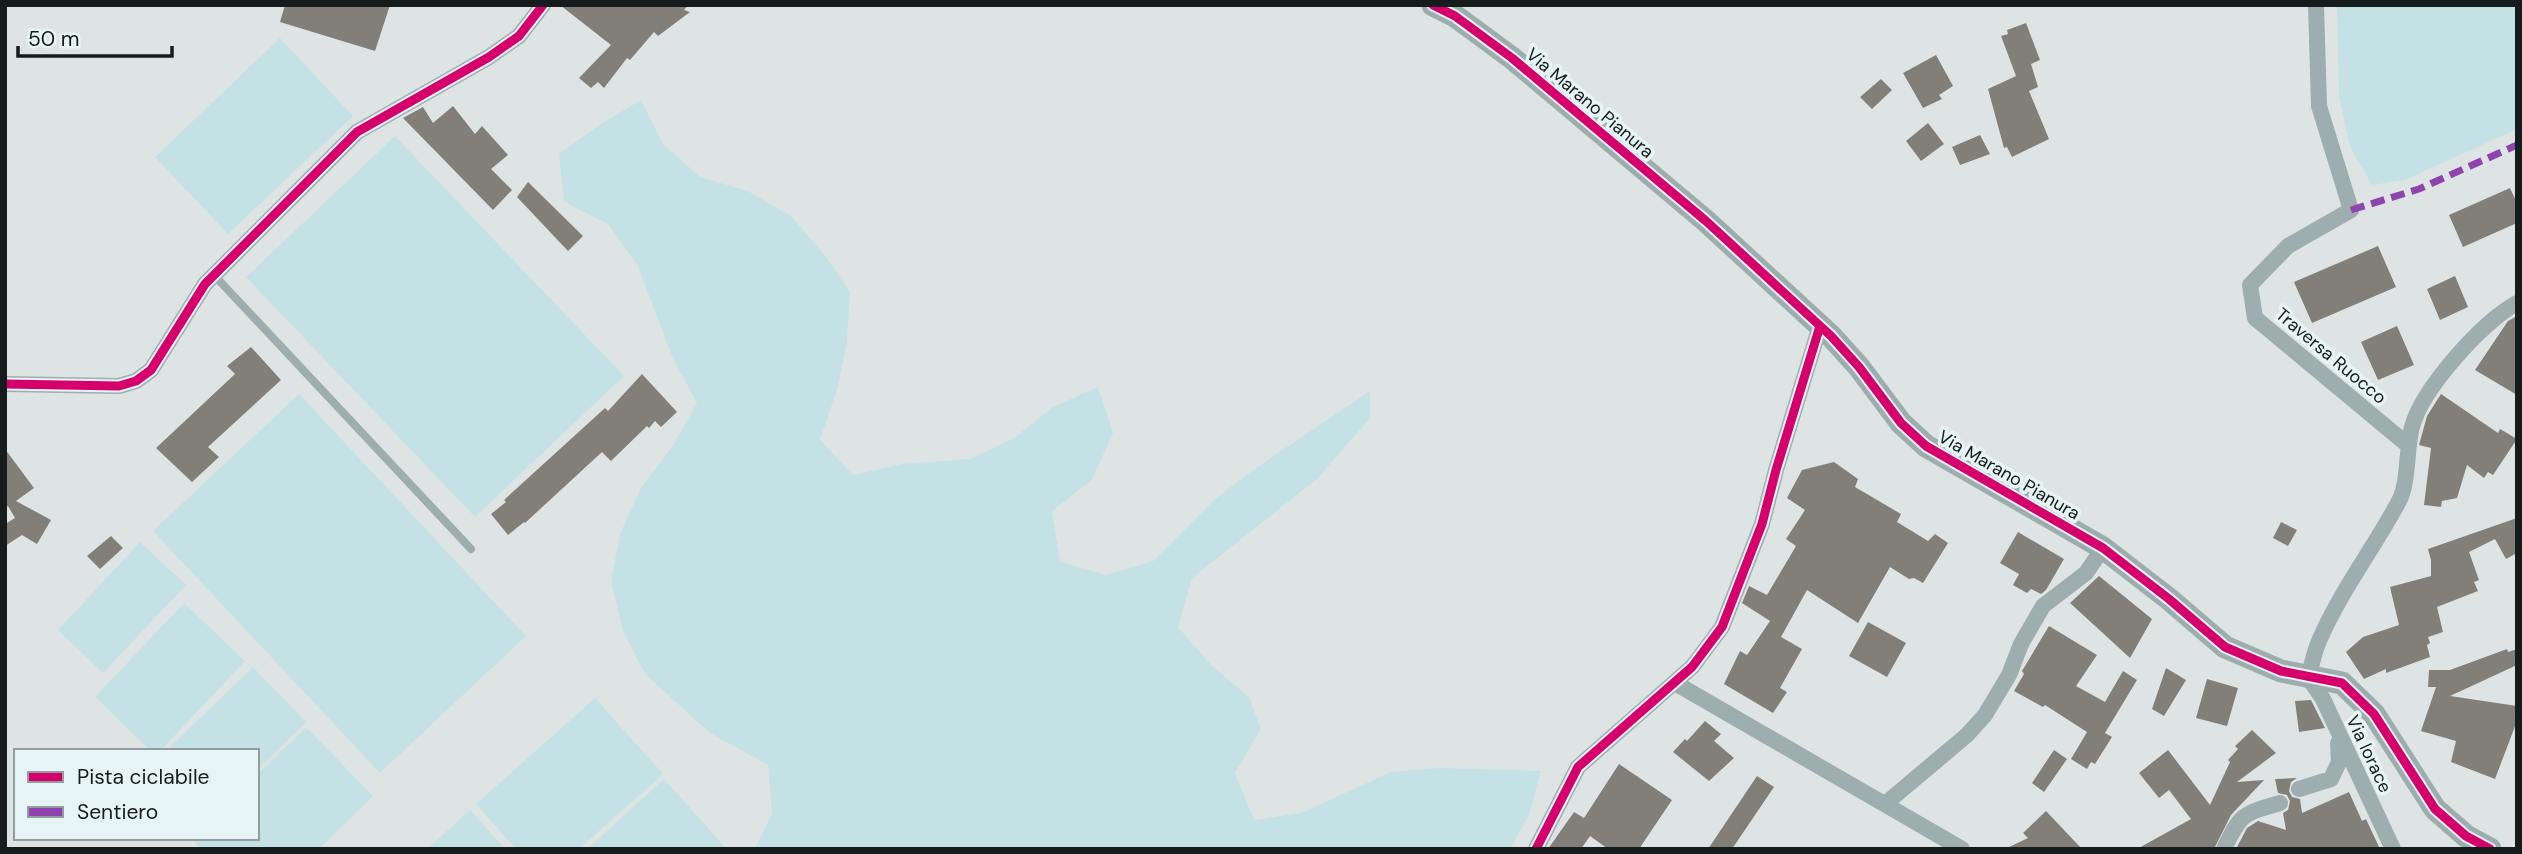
<svg xmlns="http://www.w3.org/2000/svg" width="2522" height="854" font-family="'DM Sans',sans-serif">
<rect width="100%" height="100%" fill="#dee4e4"/>
<path fill="#c4e2e5" d="M2337,5h180v124l-112,51 -33,5 -22,-38 -11,-51z
M280,38l73,78 -125,118 -73,-77z
M641,100l22,44 37,33 48,14 43,25 36,42 23,34 -3,50 -10,48 -17,50 33,35 49,-11 68,-5 44,-21 39,-31 45,-20 15,46 -21,47 -40,31 8,51 46,13 47,-14 61,-61 39,-30 117,-79v27l-53,61 -125,99 -14,49 33,38 38,32 12,32 -26,44 19,47 47,-7 90,-41 49,-4 101,3 -12,44 -19,34h-755l17,-35 -4,-49 -58,-32 -65,-59 -22,-43 -12,-49 9,-48 21,-46 31,-41 25,-44 -24,-44 -36,-95 -29,-40 -44,-22 -5,-48 40,-29z
M395,136l229,240 -149,141 -229,-240z
M299,394l227,242 -146,137 -227,-242z
M140,542l46,43 -83,88 -45,-43z
M184,603l61,58 -85,90h-9l-56,-54z
M253,667l53,55 -49,48v-19h-91z
M595,698l68,76 -84,75h-63l-40,-45z
M306,727l67,69 -54,53h-119l-8,-11h65v-63z
M664,779l63,70h-140z
M470,810l35,39h-78z"/>
<path fill="#827f78" d="M285,5h105l-15,46 -95,-29z
M560,5h128l-4,5 6,2 -32,24 -4,-4 -24,28 -3,-2 -23,30 -6,-6 -7,6 -12,-10 32,-33z
M2026,23l14,37 -9,4 7,23 -9,4 20,48 -37,18 -5,-10 -3,1 -16,-59 28,-13 -15,-40 7,-2 -1,-4z
M1936,55l17,31 -14,9 3,4 -19,9 -20,-35z
M1881,79l11,11 -20,19 -12,-12z
M453,106l22,28 7,-8 26,29 -17,14 21,21 -19,20 -90,-92 20,-11 10,16z
M1928,123l16,21 -23,17 -15,-20z
M1980,135l10,19 -30,11 -8,-18z
M528,182l55,54 -15,15 -51,-54z
M2510,188l7,15v20l-54,24 -14,-32z
M2378,246l18,41 -84,36 -18,-41z
M2455,276l13,31 -28,13 -13,-31z
M2517,316v79l-42,-25 33,-49z
M2397,326l17,39 -36,15 -17,-38z
M251,347l30,33 -73,67 11,10 -27,25 -36,-34 79,-74 -8,-8z
M642,374l35,38 -16,15 -6,-6 -6,7 -2,-2 -36,35 -9,-9 -77,71 -1,-1 -16,13 -17,-21 15,-12 -2,-2 101,-92 3,3z
M2441,394l57,39 2,-4 17,10 -24,36 -5,-3 -4,6 -17,-13 -10,33 -15,3 -1,6 -17,-2 7,-57 -12,-3 8,-29z
M5,449l29,39 -18,13 35,19 -14,24 -15,-9 -17,11v-22l10,-6 -7,-12 -3,2z
M1834,462l24,17 -3,8 46,27 -4,8 31,19 7,-7 13,9 -25,40 -9,-5 -5,1 -19,-12 -32,56 -51,-33 -26,47 21,12 -22,39 7,4 -14,21 -49,-29 16,-33 7,4 23,-34 -28,-18 7,-17 18,9 29,-49 -10,-7 19,-29 -18,-12 15,-28z
M2517,518v35l-11,6 -11,-20 -26,13 10,28 -5,2 4,9 -41,16 6,25 -15,5 2,6 -3,2 3,12 -44,16v-4l-22,10 -18,-27 17,-15 36,-12 -9,-38 41,-11v-16l-3,-11z
M2281,522l16,8 -9,16 -15,-8z
M2018,532l46,27 -18,31 -5,4 -10,-5 -4,4 -14,-8 6,-11 -19,-11z
M111,536l12,12 -23,21 -13,-13z
M2099,576l53,43 -22,39 -60,-55z
M1868,622l38,21 -19,34 -38,-21z
M2049,626l48,29 -21,31 29,16 18,-31 14,9 -32,53 7,4 -17,27 -4,-2 -4,7 -16,-10 16,-27 -42,-27 -2,2 -29,-16 10,-17 -2,-3z
M2507,649l1,3 9,-3v16l-67,31 67,10v15l-22,58 -44,-17 5,-21 -35,-10 15,-44h-8l1,-17h21z
M2166,668l20,12 -22,36 -12,-7z
M2207,679l31,9 -11,38 -31,-8z
M2311,700l14,28 -26,4 -4,-31z
M1705,721l16,13 -7,7 20,17 -25,23 -36,-29 12,-13 2,2z
M2252,730l24,23 -39,29 27,-2 -33,35 -17,34h-77l54,-30 -22,-29 -10,8 -20,-25 29,-23 42,55 20,-43 -2,-2 10,-11 -3,-3z
M2054,750l13,9 -23,33 -12,-9z
M1619,764l53,36 -33,49h-31l-18,-13 -9,13h-33l26,-37 10,6z
M1757,776l17,11 -42,62h-24z
M2297,778l-6,4 -2,9 3,6 8,2 2,14 47,-21 13,29 4,-2 14,30h-144l11,-21 11,-7 28,9 -3,-17 5,-3 2,-9 -3,-6 -9,-2 -3,-14z
M2046,811l36,38h-77l23,-11 -5,-5z"/>
<g fill="none" stroke-linecap="round" stroke-linejoin="round">
<path stroke="#9eadae" stroke-width="8" d="M214,275l257,274"/>
<path stroke="#9eadae" stroke-width="16" d="M2316,5l3,101 32,104 -63,36 -38,39 5,33 154,128
M5,384l114,2 17,-5 15,-11 54,-86 152,-152 132,-75 30,-21 24,-31
M1675,683l287,166
M2299,789l32,-10 8,-17 -1,-19
M1885,804l82,-69 18,-20 24,-40 12,-31 22,-38 43,-33 17,-25
M1536,849l42,-82 114,-100 30,-40 40,-103 14,-54 44,-144
M2224,849c17,-36 19,-35 56,-46
M2393,849l-70,-150 -15,-22c4,-12 6,-25 11,-36 21,-49 55,-93 80,-140 10,-19 7,-52 13,-74 10,-38 70,-105 105,-124"/>
<path stroke="#9dadad" stroke-width="23" d="M1433,5l22,11 57,42 194,163 125,115 28,31 42,56 25,23 177,102 66,51 56,48 56,24 61,12 32,31 61,95 31,27 24,13"/>
<path stroke="#8e44ad" stroke-width="7" stroke-dasharray="14 7" stroke-linecap="butt" d="M2351,210l68,-21 98,-44"/>
<g stroke="#e7f4f5" stroke-width="13">
<path id="cycleway" d="M1433,5l22,11 57,42 194,163 125,115 28,31 42,56 25,23 177,102 66,51 56,48 56,24 61,12 32,31 61,95 31,27 24,13
M5,384l114,2 17,-5 15,-11 54,-86 152,-152 132,-75 30,-21 24,-31
M1536,849l42,-82 114,-100 30,-40 40,-103 14,-54 44,-144"/>
</g>
<use href="#cycleway" stroke="#d6006c" stroke-width="9"/>
</g>
<g text-anchor="middle" stroke-width="7" stroke-linejoin="round" paint-order="stroke">
<g font-size="18" fill="#161b1b" stroke="#e7f4f5">
<text transform="translate(1590 103) rotate(40)" y="6">Via Marano Pianura</text>
<text transform="translate(2331 356) rotate(40)" y="6">Traversa Ruocco</text>
<text transform="translate(2009 475) rotate(30)" y="6">Via Marano Pianura</text>
<text transform="translate(2369 754) rotate(65)" y="6">Via Iorace</text>
</g>
</g>
<rect width="2522" height="854" fill="none" stroke="#161b1b" stroke-width="14"/>
<rect x="14" y="749" width="245" height="91" fill="#e7f4f5" stroke="#939d9e" stroke-width="2"/>
<rect x="28" y="772" width="35" height="10" fill="#d6006c" stroke="#939d9e" stroke-width="2"/>
<text x="77" y="784" font-size="21" fill="#161b1b">Pista ciclabile</text>
<rect x="28" y="807" width="35" height="10" fill="#8e44ad" stroke="#939d9e" stroke-width="2"/>
<text x="77" y="819" font-size="21" fill="#161b1b">Sentiero</text>
<path d="M18 46v10h154v-10" fill="none" stroke="#161b1b" stroke-width="3.5"/>
<text x="28" y="46" font-size="21" fill="#161b1b" stroke="#e7f4f5" stroke-width="5" paint-order="stroke">50 m</text>
</svg>
